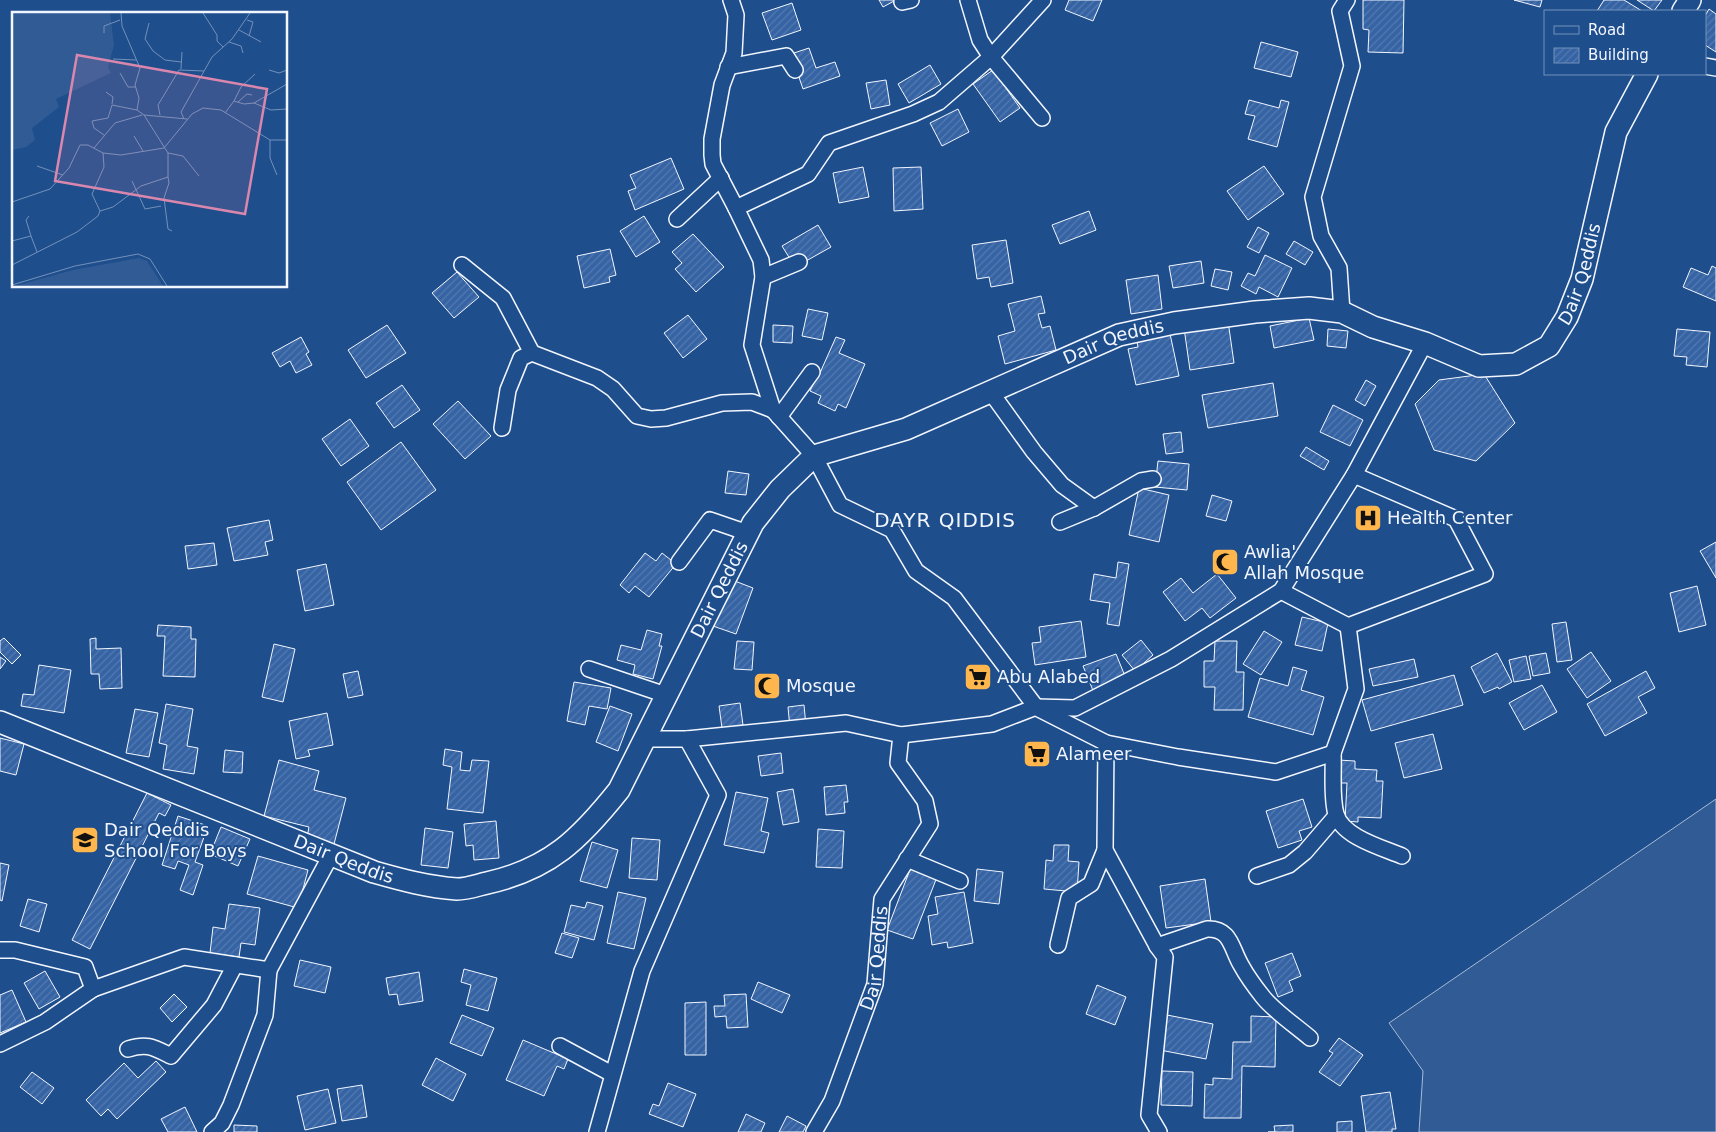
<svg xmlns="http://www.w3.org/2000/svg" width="1716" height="1132" font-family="'DejaVu Sans',sans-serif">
<defs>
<pattern id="building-hatch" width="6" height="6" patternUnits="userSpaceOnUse" patternTransform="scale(1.25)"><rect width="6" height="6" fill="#3563a3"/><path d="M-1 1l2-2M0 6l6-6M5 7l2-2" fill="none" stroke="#537ab1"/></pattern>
</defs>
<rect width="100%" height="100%" fill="#1f4e8c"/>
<path fill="#305b95" stroke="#a8bbd7" d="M1716,799v333h-297l4,-61 -34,-48z"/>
<path fill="url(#building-hatch)" stroke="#f2f6ff" d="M879,0h17l-13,7z
M1069,0h33l-9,21 -28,-11z
M1363,0h41l-1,53 -35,-1 1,-22 -6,-1z
M1514,0h28l-2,7z
M1604,0h20l18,11h-45z
M1637,0h25l-8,11z
M792,3l9,27 -29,10 -10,-27z
M1709,9l7,5v38l-11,-7v-29z
M1261,42l37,10 -7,25 -37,-9z
M809,48l7,20 19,-6 5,14 -37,13 -12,-35z
M930,65l11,19 -32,19 -11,-19z
M993,70l27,38 -20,14 -27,-38z
M886,80l4,25 -19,4 -5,-26z
M1249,100l30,8 2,-8 8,2 -12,45 -29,-8 7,-23 -10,-2z
M958,109l11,23 -27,14 -12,-23z
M671,158l13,31 -49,21 -7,-19 8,-3 -6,-13z
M1264,166l20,28 -36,26 -21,-29z
M863,167l6,30 -30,6 -6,-30z
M921,167l2,42 -29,2 -1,-43z
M1089,211l7,19 -36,14 -8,-19z
M644,216l16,26 -24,15 -16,-26z
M818,225l13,22 -25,14 -3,-6 -11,7 -10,-16z
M1258,227l11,6 -10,20 -12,-6z
M693,234l31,33 -28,25 -21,-23 7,-6 -10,-11z
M1006,240l7,43 -22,4 -2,-10 -12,2 -5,-34z
M1294,241l19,11 -8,13 -19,-11z
M610,249l6,26 -7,2 1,5 -26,6 -7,-32z
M1265,255l27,13 -14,29 -19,-10 -3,7 -15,-8 7,-13 7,3z
M1201,261l3,22 -31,5 -4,-22z
M1712,266l4,2v33l-33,-14 8,-19 17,7z
M1215,269l17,3 -4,18 -17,-4z
M457,272l22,25 -25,21 -22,-25z
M1158,275l4,34 -31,5 -5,-34z
M1041,296l4,17 -7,1 4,14 8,-2 6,24 -51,14 -7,-28 17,-5 -7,-27z
M808,309l20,4 -6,27 -20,-4z
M688,315l19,24 -24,19 -19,-25z
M1309,318l5,22 -40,8 -4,-22z
M1228,321l6,42 -44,7 -6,-42z
M387,325l19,28 -40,25 -18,-28z
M773,325l20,1 -1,17 -19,-1z
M1169,329l10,47 -43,9 -8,-36 10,-2 -2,-11z
M1328,329l20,2 -2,17 -19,-2z
M1677,329l33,3 -3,35 -21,-2 1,-8 -13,-1z
M301,337l8,15 -3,2 6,11 -16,8 -6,-12 -10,6 -8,-14z
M836,337l9,3 -6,13 26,11 -19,44 -8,-4 -3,7 -17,-8 3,-7 -11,-5 7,-16h2z
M1484,374l31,49 -39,38 -42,-11 -19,-46 24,-24z
M1366,380l10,6 -11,20 -10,-6z
M1273,383l5,33 -70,12 -6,-33z
M402,385l18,25 -26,18 -18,-25z
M458,401l33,35 -26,23 -32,-35z
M1333,405l30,15 -13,26 -30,-14z
M350,419l19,27 -28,20 -19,-27z
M1181,432l2,20 -17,2 -3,-20z
M401,442l35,48 -55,40 -34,-48z
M1306,447l23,14 -5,9 -24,-14z
M1158,461l31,3 -2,26 -32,-3z
M728,471l21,3 -3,21 -21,-2z
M1139,488l30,7 -10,47 -30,-7z
M1212,495l20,6 -6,20 -20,-5z
M269,520l4,20 -8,2 3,13 -34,6 -7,-33z
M1716,542v36l-16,-27z
M214,543l3,22 -29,4 -3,-23z
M645,553l11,8 6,-8 14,11 -27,33 -14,-11 -6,7 -9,-8z
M1118,562l11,2 -10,62 -12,-2 3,-21 -20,-3 4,-26 22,4z
M326,564l8,41 -29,6 -8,-41z
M1217,574l19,24 -26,20 -8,-10 -17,13 -22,-29 18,-14 12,15z
M727,578l26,10 -17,46 -26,-9z
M1697,586l9,39 -27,7 -9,-39z
M1302,617l26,6 -6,28 -27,-6z
M1081,621l5,36 -51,8 -3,-22 9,-1 -2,-15z
M1566,622l6,38 -15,2 -5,-38z
M158,625l33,2v12h5l-1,38 -32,-1 2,-40h-8z
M647,630l15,4 -3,12h3l-9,33 -20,-5 2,-9 -18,-5 4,-15 20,5z
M1264,631l18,11 -21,33 -18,-11z
M4,638l17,17 -9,9 -12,-12v-11z
M96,638v11l25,-1 1,40 -22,1 -1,-15h-8l-1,-35z
M1141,640l12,15 -18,16 -13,-16z
M737,641l17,1 -2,28 -18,-1z
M1215,641h22l-1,31h8l-1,38h-29l1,-23h-11v-26h10z
M274,644l21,5 -12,53 -21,-5z
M1591,652l20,29 -24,17 -20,-29z
M1497,653l15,29 -13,7 -1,-2 -14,6 -13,-26z
M1546,653l4,20 -17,3 -4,-20z
M1116,654l11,27 -33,12 -11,-27z
M1526,656l5,23 -17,3 -5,-22z
M0,657l6,4 -6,8z
M1414,659l4,18 -45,9 -4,-17z
M39,665l32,5 -7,43 -43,-7 2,-12 11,1z
M1293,667l14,4 -6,19 23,7 -11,38 -65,-18 12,-39 28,8z
M358,671l5,24 -15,3 -5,-24z
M1646,671l9,17 -17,9 9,16 -42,23 -18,-32z
M1454,675l9,30 -92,26 -9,-31z
M574,682l37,6 -4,21 -18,-3 -4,19 -18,-4z
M1542,685l15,27 -33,18 -15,-27z
M740,703l3,22 -21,3 -3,-22z
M166,704l27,5 -6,37 11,2 -4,26 -31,-5 4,-24 -8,-2z
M804,705l2,21 -16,2 -2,-21z
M610,706l22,8 -14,37 -22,-9z
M135,709l23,4 -9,44 -23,-4z
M327,713l6,32 -25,5 2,6 -14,3 -7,-38z
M1433,734l9,35 -38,9 -9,-35z
M0,738l24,6 -8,31 -16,-4z
M445,749l17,3 -2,18 10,1 2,-11 17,1 -6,52 -36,-4 5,-42 -9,-2z
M225,750l18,2 -1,21 -19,-1z
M781,753l2,20 -22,3 -3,-20z
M279,760l40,11 -5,19 32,8 -12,46 -27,-7 2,-10 -45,-11z
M1338,760l17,1v8l22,1 -1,11h7l-2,37 -23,-1v5l-13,-1 2,-38h-10z
M846,785l2,17h-4l1,11 -19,2 -2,-28z
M793,789l6,33 -16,3 -6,-33z
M736,792l32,6 -7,33 8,2 -5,20 -40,-8z
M147,793l24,12 -6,11 -6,-3 -69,136 -18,-9z
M1303,799l9,28 -13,4 3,9 -24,8 -12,-37z
M178,816l30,10 -13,36 8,3 -10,30 -13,-5 9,-25 -11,-4 -3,8 -13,-4z
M496,821l3,37 -25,2 -1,-15 -7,1 -2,-22z
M221,827l29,12 -12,27 -28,-12z
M425,828l28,4 -5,36 -27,-3z
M818,829l26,2 -2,37 -26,-1z
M632,838l28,2 -3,40 -28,-2z
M592,842l26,8 -11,38 -27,-7z
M1054,845h15l-1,16 11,1 -2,30 -33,-3 2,-29 7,1z
M258,856l50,14 -10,38 -51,-14z
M0,863l9,2 -7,36 -2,-1z
M911,867l26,10 -24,62 -26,-9z
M977,869l26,3 -4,32 -25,-3z
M1205,879l6,43 -45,6 -6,-42z
M618,892l28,6 -12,51 -27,-6z
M964,892l9,51 -25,5 -1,-6 -15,3 -4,-29 10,-2 -3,-17z
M28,899l19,5 -8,28 -19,-6z
M587,902l16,4 -9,34 -30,-8 7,-27 14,3z
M229,904l31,4 -5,37 -14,-2 -2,14 -29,-4 3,-26 12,2z
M562,933l17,5 -7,20 -17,-5z
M1292,953l9,23 -12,5 4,10 -15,6 -13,-34z
M300,960l31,7 -6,26 -31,-7z
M464,969l33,9 -9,33 -22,-6 5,-20 -10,-3z
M45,971l15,26 -21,12 -15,-26z
M419,972l4,29 -24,4 -2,-11 -8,1 -3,-17z
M758,982l32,13 -8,18 -31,-14z
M1097,985l29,12 -11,28 -29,-11z
M12,990l14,32 -26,11v-38z
M174,994l13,13 -15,15 -12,-14z
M746,994l2,33 -21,1 -1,-12 -11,1 -1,-11h11l-1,-11z
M706,1002v53h-21v-52z
M462,1015l32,13 -12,28 -32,-13z
M1167,1015l46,9 -7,35 -46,-9z
M1251,1016l25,1 -1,50 -33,-1 -1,52h-37l1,-34 8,1v-7l19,1 1,-37h18z
M1339,1038l24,17 -23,31 -21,-14 14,-19 -4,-2z
M523,1040l45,19 -4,10 -7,-3 -13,30 -38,-16z
M436,1058l30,16 -13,27 -31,-16z
M156,1061l10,11 -49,47 -9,-10 -7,7 -15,-16 38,-37 14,15z
M1162,1071l31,1 -1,34 -31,-1z
M32,1072l22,16 -12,16 -22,-17z
M668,1083l28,11 -13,33 -34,-13 4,-10 6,2z
M362,1085l5,32 -25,4 -5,-32z
M328,1089l8,34 -31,7 -8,-34z
M1390,1092l6,37h-4v3h-26l-5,-36z
M185,1107l12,25h-29l-7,-13z
M746,1114l19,9 -4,9h-23z
M787,1116l19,10 -3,6h-24z
M1352,1121v11h-15v-10z
M234,1125l23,1v6h-23z
M1293,1125v7h-25h7l-1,-6z"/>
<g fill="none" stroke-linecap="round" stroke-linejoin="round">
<g stroke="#f2f6ff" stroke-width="18">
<g id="street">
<path d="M731,0l5,15 -2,38 -12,32 -10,54v16l1,9 23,44"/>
<path d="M968,0l12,40 11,17 51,61"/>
<path d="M902,2l9,-2"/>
<path d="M1705,66l11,2"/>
<path d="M728,67l58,-11 9,14"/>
<path d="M677,219l44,-41"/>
<path d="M462,265l41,33 29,55 65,25 16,11 24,27 14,3 15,-1 56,-15 30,-1 21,8"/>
<path d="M763,277l36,-15"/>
<path d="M1342,312l-3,-44 -18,-32 -8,-39 39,-131 -12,-55 7,-11"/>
<path d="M990,391l44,61 28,33 32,23"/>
<path d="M779,417l33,-45"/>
<path d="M502,428l6,-38 13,-32 11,-5"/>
<path d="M1060,522l34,-14 47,-27 12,-2"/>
<path d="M679,562l31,-42 38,13"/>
<path d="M1281,591l67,35"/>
<path d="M589,669l77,26"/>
<path d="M1036,707l39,1 96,-49 110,-68 73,-116 71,-132"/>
<path d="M1039,709l67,34 -1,107 52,96 8,11 -16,158 10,17"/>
<path d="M644,739h43l159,-16 55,12 91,-11 44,-17 -82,-109 -38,-27 -24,-41 -52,-25 -26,-49 -41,-46 -21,-65 11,-68 -2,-17 -25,-52 72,-34 21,-31 84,-29 26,-12 52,-45 52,-57"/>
<path d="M1106,743l72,14 98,15 57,-19 23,-64 -8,-63 137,-52 -29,-55 -102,-44"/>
<path d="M1333,753c1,18 -2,44 3,61 6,23 47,34 66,42"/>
<path d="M907,859l53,22"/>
<path d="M1257,876l32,-11 16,-13 31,-36"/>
<path d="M1058,945l11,-47 22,-14 14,-34"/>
<path d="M1157,946l50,-17c24,-1 24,19 34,36 6,11 14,22 22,32 11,14 33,29 47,41"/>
<path d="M0,950h15l70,17 8,22 91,-32 85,13 62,-115"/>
<path d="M0,1044l45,-22 48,-33"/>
<path d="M560,1046l52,28"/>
<path d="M128,1049c19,-6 25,-2 43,7l43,-51 21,-40"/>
<path d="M212,1132l10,-9 9,-18 34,-90 4,-45"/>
<path d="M597,1132l45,-161 76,-176 -31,-56"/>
<path id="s1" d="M814,1132l18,-31 43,-117 7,-85 48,-75 -5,-23 -27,-38 3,-28"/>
</g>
</g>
<g stroke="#f2f6ff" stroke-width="24">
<g id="secondary">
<path d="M1683,11l7,-11"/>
<path id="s2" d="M0,722l374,150c28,8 54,15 83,17 10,0 21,-4 30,-6 63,-14 93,-44 132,-93l134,-267 27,-34 34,-33 92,-27 213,-94 55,-12 81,-11 54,-4 33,4 31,15 52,16 54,23 37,-2 33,-18 18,-29 15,-38 34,-147 31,-58"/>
</g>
</g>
<use href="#street" stroke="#1f4e8c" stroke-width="15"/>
<use href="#secondary" stroke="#1f4e8c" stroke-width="21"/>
</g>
<defs>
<g id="hospital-square" transform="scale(1.4375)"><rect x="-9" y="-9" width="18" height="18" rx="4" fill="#ffb74d" stroke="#1f4e8c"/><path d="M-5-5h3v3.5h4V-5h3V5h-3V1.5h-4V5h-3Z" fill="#111"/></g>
<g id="mosque-square" transform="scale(1.4375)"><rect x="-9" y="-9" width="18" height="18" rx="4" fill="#ffb74d" stroke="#1f4e8c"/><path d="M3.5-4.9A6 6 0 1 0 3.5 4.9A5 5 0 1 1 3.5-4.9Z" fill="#111"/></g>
<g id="supermarket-square" transform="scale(1.4375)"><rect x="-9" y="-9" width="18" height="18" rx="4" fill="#ffb74d" stroke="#1f4e8c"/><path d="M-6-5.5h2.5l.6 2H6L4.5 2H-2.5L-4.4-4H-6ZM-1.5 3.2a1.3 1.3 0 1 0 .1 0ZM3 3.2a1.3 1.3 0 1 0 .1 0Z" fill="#111"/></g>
<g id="school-square" transform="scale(1.4375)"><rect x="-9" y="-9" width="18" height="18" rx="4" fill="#ffb74d" stroke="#1f4e8c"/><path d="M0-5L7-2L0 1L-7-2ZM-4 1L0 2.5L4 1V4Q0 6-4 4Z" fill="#111"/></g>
</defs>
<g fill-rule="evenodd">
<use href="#hospital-square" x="1368" y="518"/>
<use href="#mosque-square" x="1225" y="562"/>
<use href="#supermarket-square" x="978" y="677"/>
<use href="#mosque-square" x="767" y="686"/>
<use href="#supermarket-square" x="1037" y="754"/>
<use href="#school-square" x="85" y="840"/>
</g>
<g text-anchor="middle" stroke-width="4" stroke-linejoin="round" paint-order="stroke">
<g font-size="18" fill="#f2f6ff" stroke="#1f4e8c">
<text dy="6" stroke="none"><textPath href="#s2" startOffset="1929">Dair Qeddis</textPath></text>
<text dy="6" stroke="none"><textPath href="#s2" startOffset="1395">Dair Qeddis</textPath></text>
<text dy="6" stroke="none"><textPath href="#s2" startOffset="908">Dair Qeddis</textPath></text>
<text dy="6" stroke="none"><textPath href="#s2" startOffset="370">Dair Qeddis</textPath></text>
<text dy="6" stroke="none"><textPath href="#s1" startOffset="186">Dair Qeddis</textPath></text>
</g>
<g font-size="18" fill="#f2f6ff" stroke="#1f4e8c" text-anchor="start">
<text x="1387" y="524">Health Center</text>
<text x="1244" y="558">Awlia'<tspan x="1244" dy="21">Allah Mosque</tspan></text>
<text x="997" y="683">Abu Alabed</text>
<text x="786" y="692">Mosque</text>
<text x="1056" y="760">Alameer</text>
<text x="104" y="836">Dair Qeddis<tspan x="104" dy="21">School For Boys</tspan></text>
</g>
<g font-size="20" letter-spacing="1" fill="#f2f6ff" stroke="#1f4e8c">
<text x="945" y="527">DAYR QIDDIS</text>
</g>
</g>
<g transform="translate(12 12)">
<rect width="275" height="275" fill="#1f4e8c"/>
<path d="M0,1h98l4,32 -6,22 3,6 -55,26 3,8 -27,21 3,12 -9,7 -14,3zM127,246l8,3 16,25h-148l58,-16z" fill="#305b95"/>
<path fill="none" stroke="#7391ba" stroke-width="1" d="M109,1l1,13 18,42 -5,17 4,13 -2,12 7,5M191,1l14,22v6l6,6M235,8l6,2 -4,14M137,11l-4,16 8,12 12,9 16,2M227,18l22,12M92,21v-7l16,-6M217,30l12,4 2,7M101,47l23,1M169,57l1,-17M257,58l10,3 8,-3M108,61l8,14h7M94,80l7,5 -1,7M222,89l7,-14 14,-13M226,90l9,-8 5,1M242,91l33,-19M213,101l9,-12 10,3 10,-1 17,7 16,-1M148,103l-2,-10 21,-35 25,1M172,107l-3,-7 31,-55 20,-18 18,-26M92,123l-10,-7 -2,-7 16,-3 4,-13 25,5M122,124l9,15M258,128v18l7,17M82,136l21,-25 27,-8M156,141l15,3 16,20M25,154l26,9M156,165l1,6 -5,15 4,31 4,2M120,169l13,28 16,-3M0,190l38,-13 19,-21 11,-23h8l15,8 18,2 43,-7 28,-34 11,-6 18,2 49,30h17M88,199l-8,-17 12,-27 -1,-14M17,204l-3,4 5,16M0,229l19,-5 6,16M0,253l65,-33 21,-16 2,-5 13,-4 28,-21 27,-9v-24l-24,-38 43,4M0,273l63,-19 63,-12 12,5 17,27"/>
<path fill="#da87ad" fill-opacity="0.15" stroke="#da87ad" stroke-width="2.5" d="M65,43l190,34 -22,125 -190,-33z"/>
<rect width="275" height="275" fill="none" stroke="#f2f6ff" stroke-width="2.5"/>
</g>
<rect x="1544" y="10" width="162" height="65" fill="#1f4e8c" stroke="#7391ba"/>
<rect x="1554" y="26" width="25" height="8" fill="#1f4e8c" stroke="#7391ba"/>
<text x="1588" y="35" font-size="15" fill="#f2f6ff">Road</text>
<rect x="1554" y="48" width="25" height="15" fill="url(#building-hatch)" stroke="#7391ba"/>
<text x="1588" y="60" font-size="15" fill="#f2f6ff">Building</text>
</svg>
